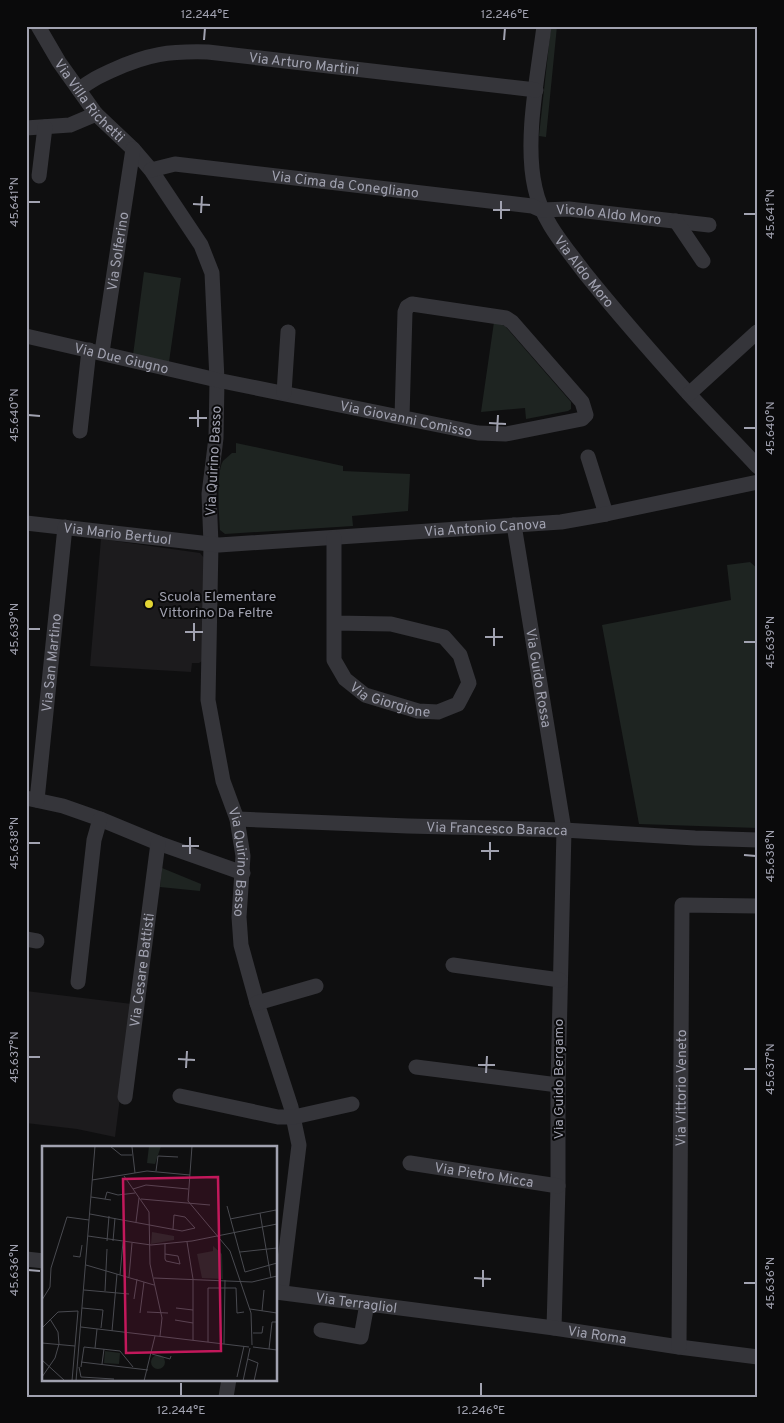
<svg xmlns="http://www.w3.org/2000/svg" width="784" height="1423" font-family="Overpass,sans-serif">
<rect width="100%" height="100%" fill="#0f0f10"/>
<path fill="#1c1b1d" d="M101,539l99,14 4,5 -2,103 -3,2h-7l-1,9 -101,-6z
M26,991l106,13 -17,133 -38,-8 -51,-6z"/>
<path fill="#1e2421" d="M551,26h6l-11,111 -7,-1z
M144,272l37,6 -12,84 -36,-7z
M494,322l11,4 66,76v7l-3,2 -42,8 -1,-11 -44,4z
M236,443l107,23v5l67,3 -2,37 -56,5 1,10 -128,8 -5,-4c-1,-14 -4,-58 3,-69 3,-3 6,-5 9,-8h4z
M750,562l8,7v259l-119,-4 -37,-199 129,-25 -4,-35z
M162,868l39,16 -1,7 -40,-4z"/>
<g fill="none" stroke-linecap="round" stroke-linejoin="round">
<g stroke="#35353a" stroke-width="15">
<path id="s1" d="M38,26l21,36 37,52 37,35 18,21 50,75 11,28 5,107 -1,58 -7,56 2,50 -3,156 15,81 14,38 6,37 -4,61 2,28 16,58 34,104 8,38 -18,147"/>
<path id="s2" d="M544,26c-6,49 -20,114 -9,162 7,33 29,57 49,84 33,41 68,81 104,121 23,25 47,49 70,74"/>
<path id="s3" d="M79,90c10,-9 21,-14 34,-20 35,-16 56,-19 95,-18l328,38"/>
<path d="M26,128l44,-3 26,-11"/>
<path id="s4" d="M151,170l24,-6 357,42 9,4 28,-1 140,16"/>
<path d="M39,176l6,-49"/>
<path d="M676,221l27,40"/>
<path id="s5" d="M26,336l191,44 261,53 28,1 76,-15 4,-4 -4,-13 -70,-80 -6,-4 -94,-14 -5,3 -2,5 -3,105"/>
<path id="s6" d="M102,352l31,-203"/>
<path d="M284,393l4,-61"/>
<path d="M689,394l68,-62"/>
<path d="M80,431l9,-81"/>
<path d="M588,457l18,57"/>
<path id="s7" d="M26,523l193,22 342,-23 45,-8 152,-32"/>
<path id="s8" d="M514,525l50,305 -6,255v101l-4,142"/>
<path id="s9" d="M334,538v122l11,19 20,16 53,16 20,1 20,-8 11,-21 -9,-28 -16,-18 -53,-13 -56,-1"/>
<path d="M26,798l37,8 37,13 58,24 85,30"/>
<path id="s10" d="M37,800l28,-273"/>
<path id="s11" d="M237,819l171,7 156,4 131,8 63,2"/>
<path d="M26,939l11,2"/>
<path d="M453,965l107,15"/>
<path d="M78,982l16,-142 6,-21"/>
<path d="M257,1003l59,-17"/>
<path d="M416,1067l142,18"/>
<path d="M180,1096l98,21h16l58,-13"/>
<path id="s12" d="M125,1097l33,-254"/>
<path id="s13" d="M410,1163l148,23"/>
<path d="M26,1259l18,2"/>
<path id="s14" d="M276,1292l278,36 125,19 79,10"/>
<path d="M321,1330l40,7 6,-33"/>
<path id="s15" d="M679,1347l3,-442 76,1"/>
<path d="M226,1397l3,-18"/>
</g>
</g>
<path fill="none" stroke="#a1a2b0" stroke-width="2" d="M204,40l1,-12M504,40l1,-12M28,202h12M193,204l17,1M493,210h17M201,213l1,-17M744,214h12M501,219v-18M28,415l12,1M189,418h18M489,423l17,1M198,427v-17M744,428h12M497,432l1,-17M28,629h12M185,632h18M485,637h18M194,641v-18M744,642h12M494,646v-18M28,843h12M182,846h17M481,851h18M190,854v-17M744,855l12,1M490,860v-18M28,1057h12M178,1059l17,1M478,1065h17M186,1068l1,-17M744,1069h12M486,1073l1,-17M28,1270l12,1M474,1278l17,1M744,1283h12M483,1287v-17M181,1396v-13M481,1396v-13"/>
<circle fill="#e3d534" stroke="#0a0a0b" stroke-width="2" cx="149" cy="604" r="5"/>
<g text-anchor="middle" stroke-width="4" stroke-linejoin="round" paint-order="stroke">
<g font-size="14" fill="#a1a2b0" stroke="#0a0a0b">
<text dy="5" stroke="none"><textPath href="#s3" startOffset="234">Via Arturo Martini</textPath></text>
<text dy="5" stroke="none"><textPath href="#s1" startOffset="91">Via Villa Richetti</textPath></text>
<text dy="5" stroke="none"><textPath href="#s4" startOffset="196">Via Cima da Conegliano</textPath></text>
<text dy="5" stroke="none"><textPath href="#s4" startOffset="462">Vicolo Aldo Moro</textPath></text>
<text dy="5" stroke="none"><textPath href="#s6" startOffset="102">Via Solferino</textPath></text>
<text dy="5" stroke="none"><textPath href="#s2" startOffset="261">Via Aldo Moro</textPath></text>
<text dy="5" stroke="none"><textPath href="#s5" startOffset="98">Via Due Giugno</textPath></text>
<text dy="5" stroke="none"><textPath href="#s5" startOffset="389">Via Giovanni Comisso</textPath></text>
<text transform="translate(213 461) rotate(-87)" y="5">Via Quirino Basso</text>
<text dy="5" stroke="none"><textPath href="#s7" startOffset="461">Via Antonio Canova</textPath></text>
<text dy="5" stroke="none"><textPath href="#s7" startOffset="92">Via Mario Bertuol</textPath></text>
<text dy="5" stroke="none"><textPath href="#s10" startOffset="138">Via San Martino</textPath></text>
<text dy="5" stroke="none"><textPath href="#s8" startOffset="155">Via Guido Rossa</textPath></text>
<text dy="5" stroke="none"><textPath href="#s9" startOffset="195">Via Giorgione</textPath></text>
<text dy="5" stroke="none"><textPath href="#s11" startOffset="260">Via Francesco Baracca</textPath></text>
<text dy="5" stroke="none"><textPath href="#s1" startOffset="898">Via Quirino Basso</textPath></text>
<text dy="5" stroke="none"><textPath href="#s12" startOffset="128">Via Cesare Battisti</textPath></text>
<text transform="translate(558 1079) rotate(-90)" y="5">Via Guido Bergamo</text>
<text dy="5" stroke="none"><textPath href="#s15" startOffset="259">Via Vittorio Veneto</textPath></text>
<text dy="5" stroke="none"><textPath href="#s13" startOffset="75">Via Pietro Micca</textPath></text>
<text dy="5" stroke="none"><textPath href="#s14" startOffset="81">Via Terragliol</textPath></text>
<text dy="5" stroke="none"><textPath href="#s14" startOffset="324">Via Roma</textPath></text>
</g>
<g font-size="14" fill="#a1a2b0" stroke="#0a0a0b" text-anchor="start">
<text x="159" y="601">Scuola Elementare<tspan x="159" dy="16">Vittorino Da Feltre</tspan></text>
</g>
</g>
<g transform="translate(42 1146)">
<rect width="235" height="235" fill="#0f0f10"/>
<path d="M107,0h12l-6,18 -8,-1zM110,86l22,4v4l-23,4zM171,100l9,8 1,25 -21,-1 -5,-24 16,-3zM63,205l15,2 -1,11 -15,-1zM109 216a7 7 0 1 1 14 0a7 7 0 1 1-14 0Z" fill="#1e2421"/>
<path fill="none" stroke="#494a50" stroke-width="1" d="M68,0l11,9h11M150,0l-4,55 42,50 21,62 1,32M90,1l3,26M114,25l2,-15 20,1M82,30l25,36 1,52 12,54 -2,18M50,34l55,-9 43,4M91,43l13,-4 42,4M49,51l20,3M63,53l2,-7 11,3 17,-2M99,53l69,6M185,60l18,66 32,-9M218,67l11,65M48,68l92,17 13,-3 -10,-11 -11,-2 -1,14M188,73l46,-9 1,4M94,76l3,-24M46,90l63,9 41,-4 85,-17M65,95l2,-25M71,95l2,-23M145,96l6,37v61M123,98v15l1,2 14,3 -2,-8 -13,-2M198,106l37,-4M31,110l7,1 2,-12M44,119l68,20M78,129l3,-33M87,131l3,-34M112,132l98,4 25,-6M42,144l45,4M63,145l2,-42M92,153l3,-20M0,154l8,-13 1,-19 16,-51 22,3M40,162l21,2 -2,18M134,162l17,2M208,163l27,4M220,165l2,-21M105,166l21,1M98,167l4,-31M133,174l18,3M39,181l168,20M0,182l16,-16 20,-1 -6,70M70,185l5,-57M211,187h9l1,-7M166,196v-54h28l1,25 7,-1M0,197l33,3M182,198l1,-64M211,201l24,3M53,202l2,-19M227,203l3,-27h5M110,208l18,5 1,-3M206,213l10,4 -4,18M0,214l23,21M39,216l67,8M60,218l2,-15M37,221l2,10 33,2M39,221l3,-20 36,4 13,16M0,231l13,-19 4,-14 -1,-12 -8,-13M195,231l7,-31M34,235l19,-235M102,235l11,-45M201,235l7,-33"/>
<path fill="#c2185b" fill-opacity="0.15" stroke="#c2185b" stroke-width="2.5" d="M176,31l3,174 -95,2 -3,-174z"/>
<rect width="235" height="235" fill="none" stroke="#a1a2b0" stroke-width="2.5"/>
</g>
<rect width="784" height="1423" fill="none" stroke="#0a0a0b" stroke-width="55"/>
<rect x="28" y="28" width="728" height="1368" fill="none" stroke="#a1a2b0" stroke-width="2"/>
<g font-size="12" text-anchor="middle" fill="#a1a2b0">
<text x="205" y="18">12.244°E</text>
<text x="505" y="18">12.246°E</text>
<text transform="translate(14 202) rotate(-90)" y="4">45.641°N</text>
<text transform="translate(770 214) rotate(-90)" y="4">45.641°N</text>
<text transform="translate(14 415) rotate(-90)" y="4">45.640°N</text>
<text transform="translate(770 428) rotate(-90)" y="4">45.640°N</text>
<text transform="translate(14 629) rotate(-90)" y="4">45.639°N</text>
<text transform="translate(770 642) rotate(-90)" y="4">45.639°N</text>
<text transform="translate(14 843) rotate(-90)" y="4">45.638°N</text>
<text transform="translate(770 856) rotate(-90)" y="4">45.638°N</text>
<text transform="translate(14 1057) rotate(-90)" y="4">45.637°N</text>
<text transform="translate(770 1069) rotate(-90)" y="4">45.637°N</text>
<text transform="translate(14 1270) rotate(-90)" y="4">45.636°N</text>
<text transform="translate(770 1283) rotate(-90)" y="4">45.636°N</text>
<text x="181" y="1414">12.244°E</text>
<text x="481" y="1414">12.246°E</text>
</g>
</svg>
